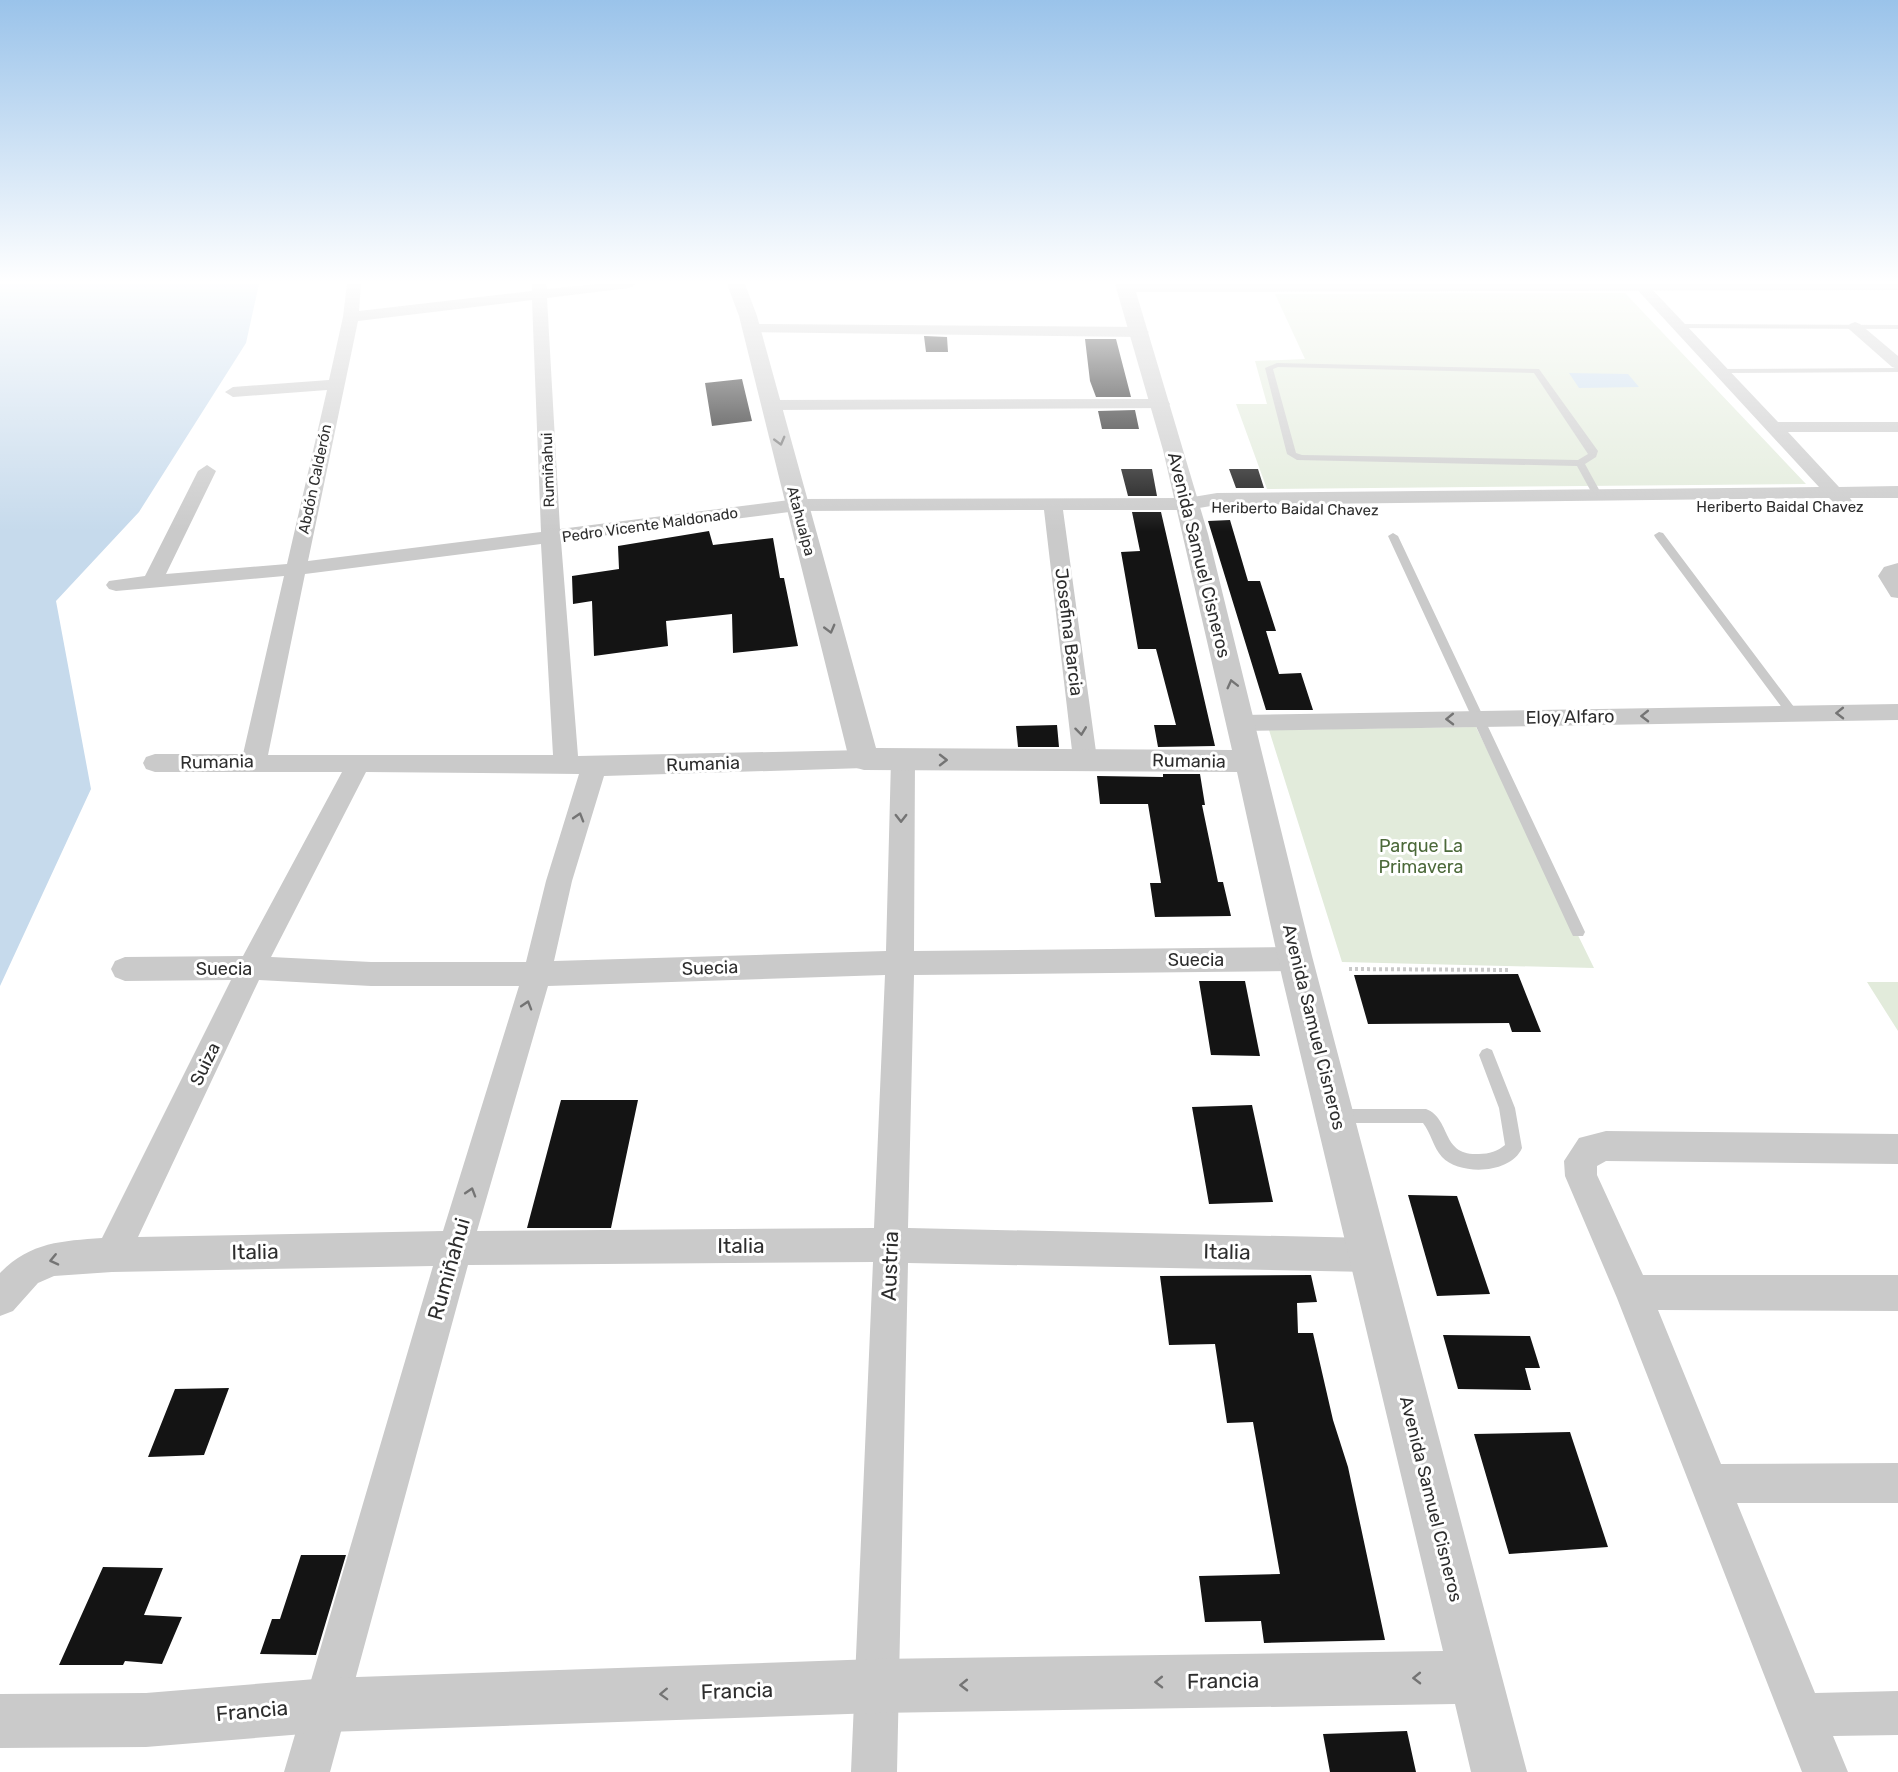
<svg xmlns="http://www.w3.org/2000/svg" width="1898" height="1772" font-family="Rubik,sans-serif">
<rect width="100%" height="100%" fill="#fff"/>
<path fill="#e2ebdb" d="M1625,293l181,191 -539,5 -31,-85h31l-12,-43 50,-2 -30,-65z
M1476,727l118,241 -252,-6 -73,-232z
M1867,982h31v49z"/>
<path fill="#c6daec" d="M0,284h259l-13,59 -107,169 -83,89 35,188 -91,197z
M1569,373l59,1 11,13 -60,1z"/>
<path fill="#141414" d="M924,336l23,1 1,15h-22z
M1085,339h31l15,58h-35l-6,-16z
M742,379l10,42 -40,5 -7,-43z
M1135,410l4,19h-37l-4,-18z
M1121,469h31l5,27h-29z
M1229,469h29l6,19h-28z
M1132,512h29l54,234 -57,1 -4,-22h22l-20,-76h-18l-17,-97 19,-1z
M1230,520l18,61h12l16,50h-10l13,43 22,-1 12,37h-47l-58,-189z
M709,531l4,14 60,-7 7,40h4l14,68 -65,7 -1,-39 -66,7 2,25 -74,10 -2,-55 -19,3 -1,-28 47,-7 -1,-23z
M1057,725l2,22h-41l-2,-21z
M1163,774h37l5,31h-3l16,77h5l8,34 -76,1 -5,-34h11l-13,-79h-48l-3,-28 66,1z
M1518,974l23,58h-29l-3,-9 -141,1 -14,-49z
M1199,981h46l15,75 -49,-1z
M561,1100h77l-27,128h-84z
M1252,1105l21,97 -64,2 -17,-97z
M1408,1195l49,1 33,98 -53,2z
M1311,1275l6,27 -20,1 1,30h15l20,87 15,47 37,173 -121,3 -3,-22 -56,1 -6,-46 81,-2 -27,-152 -26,1 -12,-79 -46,1 -9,-69z
M1443,1335l87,1 10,32h-15l6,22 -73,-1z
M229,1388l-25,67 -56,2 27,-68z
M1570,1432l38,115 -99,7 -35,-120z
M301,1555h45l-30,100 -56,-1 12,-35h8z
M103,1567l60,1 -19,47 38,2 -20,47 -37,-3 -2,4h-64z
M1407,1731l9,41h-86l-7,-38z"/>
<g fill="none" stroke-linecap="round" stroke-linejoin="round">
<path stroke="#cacaca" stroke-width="4" stroke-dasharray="3 3" stroke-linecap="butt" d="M1349,969l162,1"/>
<path fill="#cacaca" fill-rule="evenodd" d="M1675,324l223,1v4l-220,-1h-3z
M1277,363l262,6 59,82 -2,6 -11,7 17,31 -8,2 -17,-31 -280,-6 -10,-6 -22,-86zM1278,367l256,6 54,81 -10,6 -276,-5 -6,-2 -23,-84z
M1898,368v4l-177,1 -4,-2 4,-2z
M1659,532l4,1 134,178 2,3 -2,3h-8l-134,-180 -1,-2z
M1393,533l5,3 187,396 -2,4h-10l-2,-4 -183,-396z
M1487,1048l5,2 23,58 7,40c-11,26 -62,28 -80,9 -9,-10 -11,-24 -19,-34h-86l-6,-2 -2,-5 2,-5 6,-2h89c26,10 14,47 53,45 10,0 19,-3 26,-9l-6,-37 -20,-53 3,-5z"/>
<path fill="#cacaca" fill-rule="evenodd" d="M347,284h14l-2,27 173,-20v-7h14l1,5 49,-5h40l-7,4 -82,10 13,231 237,-30 390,-1 30,-5 602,-6 -187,-203h15l131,138h120v10h-110l51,55 59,-1v12h-48l2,3 -3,4c-10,2 -13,0 -20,-7l-612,7 -30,5h-124l34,249 -3,6 -9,3 -9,-3 -3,-6 -29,-249 -247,1 -236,30 17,215 286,-6 9,3 3,6 -3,6 -9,3 -260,8 -32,105 -18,80 332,-10 5,-191 3,-6 9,-3 9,3 3,6 -1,191 382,-4 10,4 4,8 -4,8 -10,4 -382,4 -6,253 462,10 12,5 5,12 -5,12 -12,5 -462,-9 -11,509h-46l22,-510 -405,3 -138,507h-46l149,-506 -321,6 -58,4 -16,7 -25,28 -13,5v-43c30,-31 62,-32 102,-35l129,-258 -106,1 -10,-4 -4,-8 4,-8 10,-4 118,-1 99,-184h-187l-9,-3 -3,-6 3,-6 9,-3h88l41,-178 -168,15 -7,-2 -3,-4 3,-4 36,-5 53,-105 9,-6 9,6 -50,103 121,-10 40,-174 -94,7 -8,-5 8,-5 96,-7 14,-63zM532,300l9,232 -233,29 50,-240zM541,544l12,211h-285l37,-181zM366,772l213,2 -33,107 -20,81h-155l-100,-5zM885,975l-11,253 -397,3 71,-245zM259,980l112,6h148l-76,245 -305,6z
M1855,322l5,2 38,32v13l-6,-2 -42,-37 -3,-3 3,-3z
M752,324l389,3 8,5 -8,5 -395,-5 -2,-3z
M1161,399l6,1 3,4 -3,4 -396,2 -9,-5 9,-5z
M1898,563v35l-7,-1 -13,-21 6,-9z
M1898,704v16l-656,11 -8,-2 -4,-6 4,-6 8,-2z
M1606,1131l292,3v30l-292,-3 -9,5v9l46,100h255v36l-240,-1 63,154 177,-1v40h-161l78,190 83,-2v44l-65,1 15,36h-46l-185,-474 -52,-122 -1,-15 15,-23z"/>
<path fill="#cacaca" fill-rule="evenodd" d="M727,284h18l12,32 119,432 356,2 -69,-300 -48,-166h783v6l-762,2 72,242 104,422 215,816h-56l-16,-68 -579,9 -548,19 -182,15 -146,1v-54l146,-1 182,-15 548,-19 567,-8 -161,-674 -45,-205 -373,-2 -11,-3 -4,-8 -110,-443z"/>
</g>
<defs><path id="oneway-chevron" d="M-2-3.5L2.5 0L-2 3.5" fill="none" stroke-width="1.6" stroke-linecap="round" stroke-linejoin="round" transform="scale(1.5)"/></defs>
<g stroke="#747474">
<use href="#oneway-chevron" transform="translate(780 441) rotate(75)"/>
<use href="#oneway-chevron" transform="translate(830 629) rotate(75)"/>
<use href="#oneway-chevron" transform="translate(1232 684) rotate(-104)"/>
<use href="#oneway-chevron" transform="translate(1840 713) rotate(179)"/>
<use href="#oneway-chevron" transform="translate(1645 716) rotate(179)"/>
<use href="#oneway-chevron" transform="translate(1450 719) rotate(179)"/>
<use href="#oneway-chevron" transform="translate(1081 731) rotate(83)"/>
<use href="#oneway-chevron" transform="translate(943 760)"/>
<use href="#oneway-chevron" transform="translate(579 817) rotate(-73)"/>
<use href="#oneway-chevron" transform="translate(901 818) rotate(90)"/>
<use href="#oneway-chevron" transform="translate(527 1005) rotate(-73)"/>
<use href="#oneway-chevron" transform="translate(471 1192) rotate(-73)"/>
<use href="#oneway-chevron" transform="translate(54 1260) rotate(167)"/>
<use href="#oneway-chevron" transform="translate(1417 1678) rotate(179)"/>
<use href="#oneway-chevron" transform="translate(1159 1682) rotate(179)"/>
<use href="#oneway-chevron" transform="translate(964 1685) rotate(179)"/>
<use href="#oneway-chevron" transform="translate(664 1694) rotate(178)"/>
</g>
<linearGradient id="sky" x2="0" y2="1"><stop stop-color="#9ac3ea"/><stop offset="0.53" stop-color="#fff"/><stop offset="1" stop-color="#fff" stop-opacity="0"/></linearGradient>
<rect width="1898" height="532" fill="url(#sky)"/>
<g text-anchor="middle" stroke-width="6" stroke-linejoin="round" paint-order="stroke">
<g font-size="15" fill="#2d2d2d" stroke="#fff">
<text transform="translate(548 470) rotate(-92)" y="5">Rumiñahui</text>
<text transform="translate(315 479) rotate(-78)" y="5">Abdón Calderón</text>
<text x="1780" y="512">Heriberto Baidal Chavez</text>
<text transform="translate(1295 509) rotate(1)" y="5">Heriberto Baidal Chavez</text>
<text transform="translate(801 521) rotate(75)" y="5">Atahualpa</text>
<text transform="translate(650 525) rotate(-8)" y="5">Pedro Vicente Maldonado</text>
</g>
<g font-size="18" fill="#2d2d2d" stroke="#fff">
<text transform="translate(1199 555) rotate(76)" y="6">Avenida Samuel Cisneros</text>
<text transform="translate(1069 632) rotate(83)" y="6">Josefina Barcia</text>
<text transform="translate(1570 717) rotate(-1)" y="6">Eloy Alfaro</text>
<text transform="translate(1189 761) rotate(1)" y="6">Rumania</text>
<text transform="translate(217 762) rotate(-1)" y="6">Rumania</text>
<text transform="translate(703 764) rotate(-2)" y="6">Rumania</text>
<text x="1196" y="966">Suecia</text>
<text transform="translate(710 968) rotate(-2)" y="6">Suecia</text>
<text x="224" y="975">Suecia</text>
<text transform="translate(1314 1027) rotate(76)" y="6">Avenida Samuel Cisneros</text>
<text transform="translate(205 1064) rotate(-64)" y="6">Suiza</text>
<text transform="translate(1431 1499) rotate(76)" y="6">Avenida Samuel Cisneros</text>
</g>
<g font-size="18" fill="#4c693a" stroke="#fff">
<text x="1421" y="852">Parque La<tspan x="1421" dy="21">Primavera</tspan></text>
</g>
<g font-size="21" fill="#2d2d2d" stroke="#fff">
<text x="741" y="1253">Italia</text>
<text transform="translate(255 1252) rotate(-1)" y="7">Italia</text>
<text transform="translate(1227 1252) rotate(1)" y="7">Italia</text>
<text transform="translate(890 1266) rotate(-88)" y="7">Austria</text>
<text transform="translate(449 1269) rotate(-74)" y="7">Rumiñahui</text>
<text transform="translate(1223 1681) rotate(-1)" y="7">Francia</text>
<text transform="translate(737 1691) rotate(-2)" y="7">Francia</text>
<text transform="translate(252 1711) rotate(-5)" y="7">Francia</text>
</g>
</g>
</svg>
